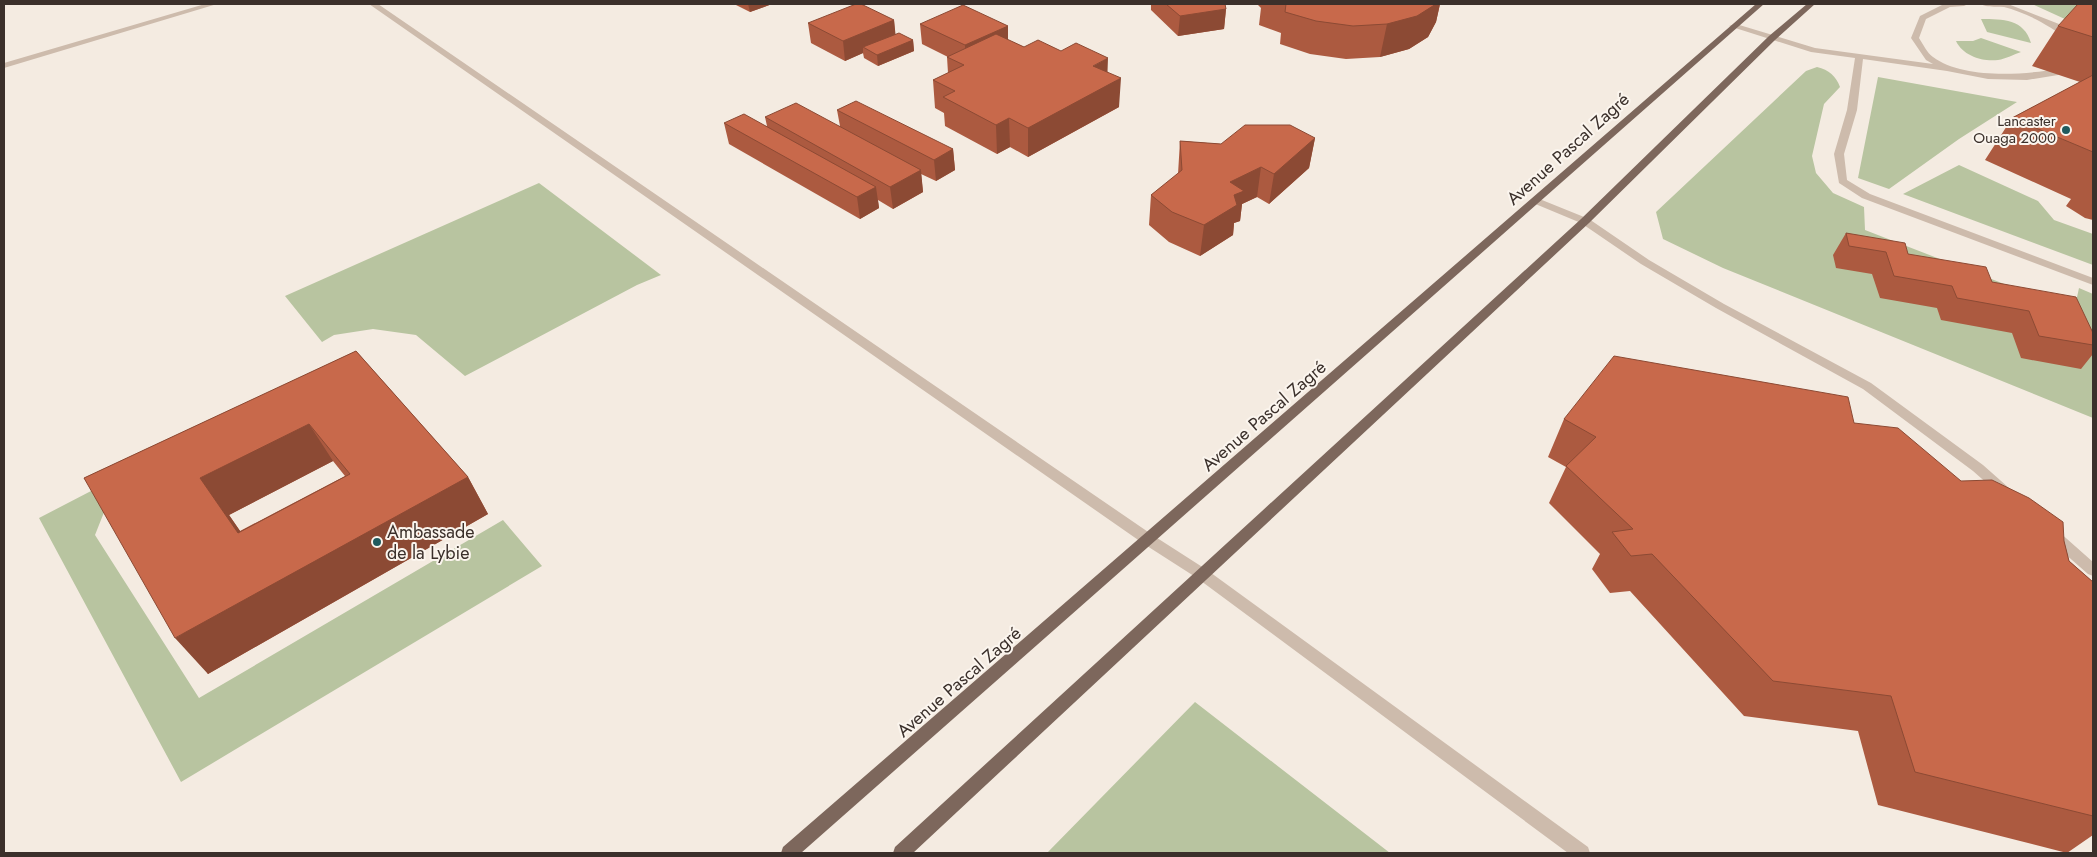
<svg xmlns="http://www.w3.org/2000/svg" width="2097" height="857" font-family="Jost,sans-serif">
<rect width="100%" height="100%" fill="#f4ebe1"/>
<path fill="#b8c4a0" d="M2032,4h61l-15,21z
M1981,19c22,0 43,0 50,24l-44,-11z
M1981,38l40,14c-7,2 -15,7 -23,8 -15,2 -35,-4 -42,-19h17z
M1817,67c12,3 19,9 23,20l-16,17 -12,52 4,17 17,20 31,14 1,23 209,81 5,-23 14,6v124l-370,-150 -60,-29 -7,-27 150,-141z
M1878,77l139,25 -58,37 -70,50 -31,-11z
M1959,165l79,36 16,19 39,14v31l-190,-71z
M539,183l122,92 -24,10 -172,91 -49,-41 -43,-6 -39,6 -12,7 -37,-46z
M118,477l-23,58 104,163 304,-178 39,46 -361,216 -142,-264z
M1195,702l195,151h-343z"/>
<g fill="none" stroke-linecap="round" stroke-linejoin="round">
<path fill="#cdbbac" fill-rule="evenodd" d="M205,4h12l-213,64v-5z
M369,4h9l776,532 53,34 381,277 2,6h-22l-371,-275 -53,-34z
M1944,4h24l-4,2 -14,1 -24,12 -7,19c4,6 8,15 14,19 29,22 89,18 125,12l4,3 -4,3 -31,5 -39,-1 -41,-8 -84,-12 -6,51 -13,44 3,26 23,14 223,84v7l-231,-87 -23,-15 -5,-29 13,-44 8,-52 -44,-6 -82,-26 7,-2 79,24 118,16 -7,-4 -15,-22 9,-22z
M1981,4h27l51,20 14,13 -7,2c-16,-14 -42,-27 -62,-32 -8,-1 -17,1 -23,-3z
M1537,198l52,21 60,41 75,44 147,79 112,82 26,23 2,3 -2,3h-10l-26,-23 -110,-82 -147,-81 -75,-44 -60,-41 -48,-20v-4z
M2053,530l5,1 35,31v14l-5,-2 -40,-35 -2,-4 2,-4z"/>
<path fill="#7d675c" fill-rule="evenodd" d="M1756,4h8l-963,849h-20l2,-6z
M1807,4h8l-40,36 -186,183 -676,630h-20l2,-6 686,-628 188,-183z"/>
</g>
<path fill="#ac5a40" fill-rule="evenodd" d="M734,4h38l-22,8z
M1151,4h74l1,5 -2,20 -46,7 -27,-26z
M1257,4h183l-4,18 -8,15 -19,12 -29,8 -34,2 -36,-5 -30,-10 1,-11 -22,-8 2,-17z
M2093,4v216l-8,-2 -19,-12 5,-7 -86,-39 27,-42 68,-36 -48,-16 26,-40z
M894,20l1,14 18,6 1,11 -36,15 -14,-8 -1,-5 -18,8 -34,-18 -3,-20z
M920,24l88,2v14l16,7 84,25 11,35 -91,50 -18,-10 -13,7 -52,-28 -1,-13 -9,-5 -2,-28 15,-7 -1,-16h1l-26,-13z
M837,110l116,39 2,21 -19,11 -15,-7 2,18 -30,17 -15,-9 1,8 -19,11 -131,-75 -5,-21 43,3 -2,-9 75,9z
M1315,138l-6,30 -40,36 -12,-7 -15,7 -2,17 -6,2 -1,12 -33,21 -31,-14 -20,-17 2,-30 27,-21 2,-33 41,3z
M1846,233l62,21 84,28 101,51v21l-12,15 -60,-11 -9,-25 -71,-13 -4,-12 -57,-10 -8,-24 -36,-6 -3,-13z
M356,351l112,126 20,37 -280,160 -124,-196zM333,461l12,15 -105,55 -11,-16z
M1564,419l290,4 107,58 103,60 5,20 24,21v253l-26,18 -189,-48 -20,-74 -114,-15 -114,-125 -20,2 -18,-24 8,-15 -51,-51 17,-36 -18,-10z"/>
<path fill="#8c4a34" d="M748,4h24l-22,8z
M1436,4h4l-4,18 -8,15 -19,12 -29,8 7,-33z
M1226,9l-2,20 -46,7 2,-20z
M894,20l2,19 -33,8v6l-18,8 -2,-20z
M1008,26v19l-42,21 -1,-21z
M913,40l1,11 -36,15 -1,-11z
M1108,58l-1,27 14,-7 -2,29 -91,50v-29l65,-62z
M1009,118l1,29 -13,7 -1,-29z
M1315,138l-6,30 -40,36 5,-30z
M953,149l2,21 -19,11 -2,-21z
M1261,167l-4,30 -15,7 -2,17 -6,2 -1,12 -33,21 4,-31 26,-43z
M921,170l2,22 -30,17 -3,-22z
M876,187l3,21 -19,11 -3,-22z
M309,424l24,37 -104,54 38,55 -29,-37 -38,-55z
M468,477l20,37 -280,160 -33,-36z"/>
<path fill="#c8694b" stroke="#8c4a34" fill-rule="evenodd" d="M856,4h5l33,16 -51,21 -35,-18z
M1166,4h59l1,5 -46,7z
M1286,4h150l-19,12 -30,8 -34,2 -37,-5 -31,-9z
M2078,4h15v33l-35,-11z
M963,5l45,21 -43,19 -45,-21z
M899,33l14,7 -36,15 -14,-8z
M996,34l28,13 14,-7 23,11 15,-8 32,15 -15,8 28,12 -93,50 -19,-10 -13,7 -53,-28 12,-6 -22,-11 31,-15 -17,-8z
M2093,75v77l-81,-34z
M856,101l97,48 -19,11 -97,-50z
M796,103l125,67 -31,17 -125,-70z
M744,114l132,73 -19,10 -133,-74z
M1245,125h45l25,13 -41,36 -13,-7 -31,15 14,9 -10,4 3,10 -33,20 -32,-13 -21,-17 31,-25 -2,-29 41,3z
M1846,233l59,10 3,11 78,13 6,15 84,15 17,36v12l-54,-9 -10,-25 -72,-13 -5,-12 -58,-10 -8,-24 -37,-6z
M356,351l112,126 -293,161 -91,-160zM309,424l41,50 -112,59 -38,-55z
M1614,356l234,41 6,26 44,5 63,53 31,-1 37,18 34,24 1,19 5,20 24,21v234l-178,-44 -24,-76 -118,-15 -121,-127 -21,2 -19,-24 21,-3 -67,-63 30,-29 -32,-18z"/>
<g fill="#1f5a5e" stroke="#fbf5ee" stroke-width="2">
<circle cx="2066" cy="130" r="5"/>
<circle cx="377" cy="542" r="5"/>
</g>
<g text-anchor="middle" stroke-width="4" stroke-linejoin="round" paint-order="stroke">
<g font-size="15" fill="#3b302b" stroke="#fbf5ee" text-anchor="end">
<text x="2056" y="126">Lancaster<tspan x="2056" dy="17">Ouaga 2000</tspan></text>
</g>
<g font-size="18" fill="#3b302b" stroke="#fbf5ee">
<text transform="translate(1568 149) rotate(-42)" y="6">Avenue Pascal Zagré</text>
<text transform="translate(1264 416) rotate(-41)" y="6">Avenue Pascal Zagré</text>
<text transform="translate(959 682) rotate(-41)" y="6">Avenue Pascal Zagré</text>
</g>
<g font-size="18" fill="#3b302b" stroke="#fbf5ee" text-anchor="start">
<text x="387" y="538">Ambassade<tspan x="387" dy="21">de la Lybie</tspan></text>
</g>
</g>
<rect width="2097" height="857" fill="none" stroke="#3b302b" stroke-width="10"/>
</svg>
